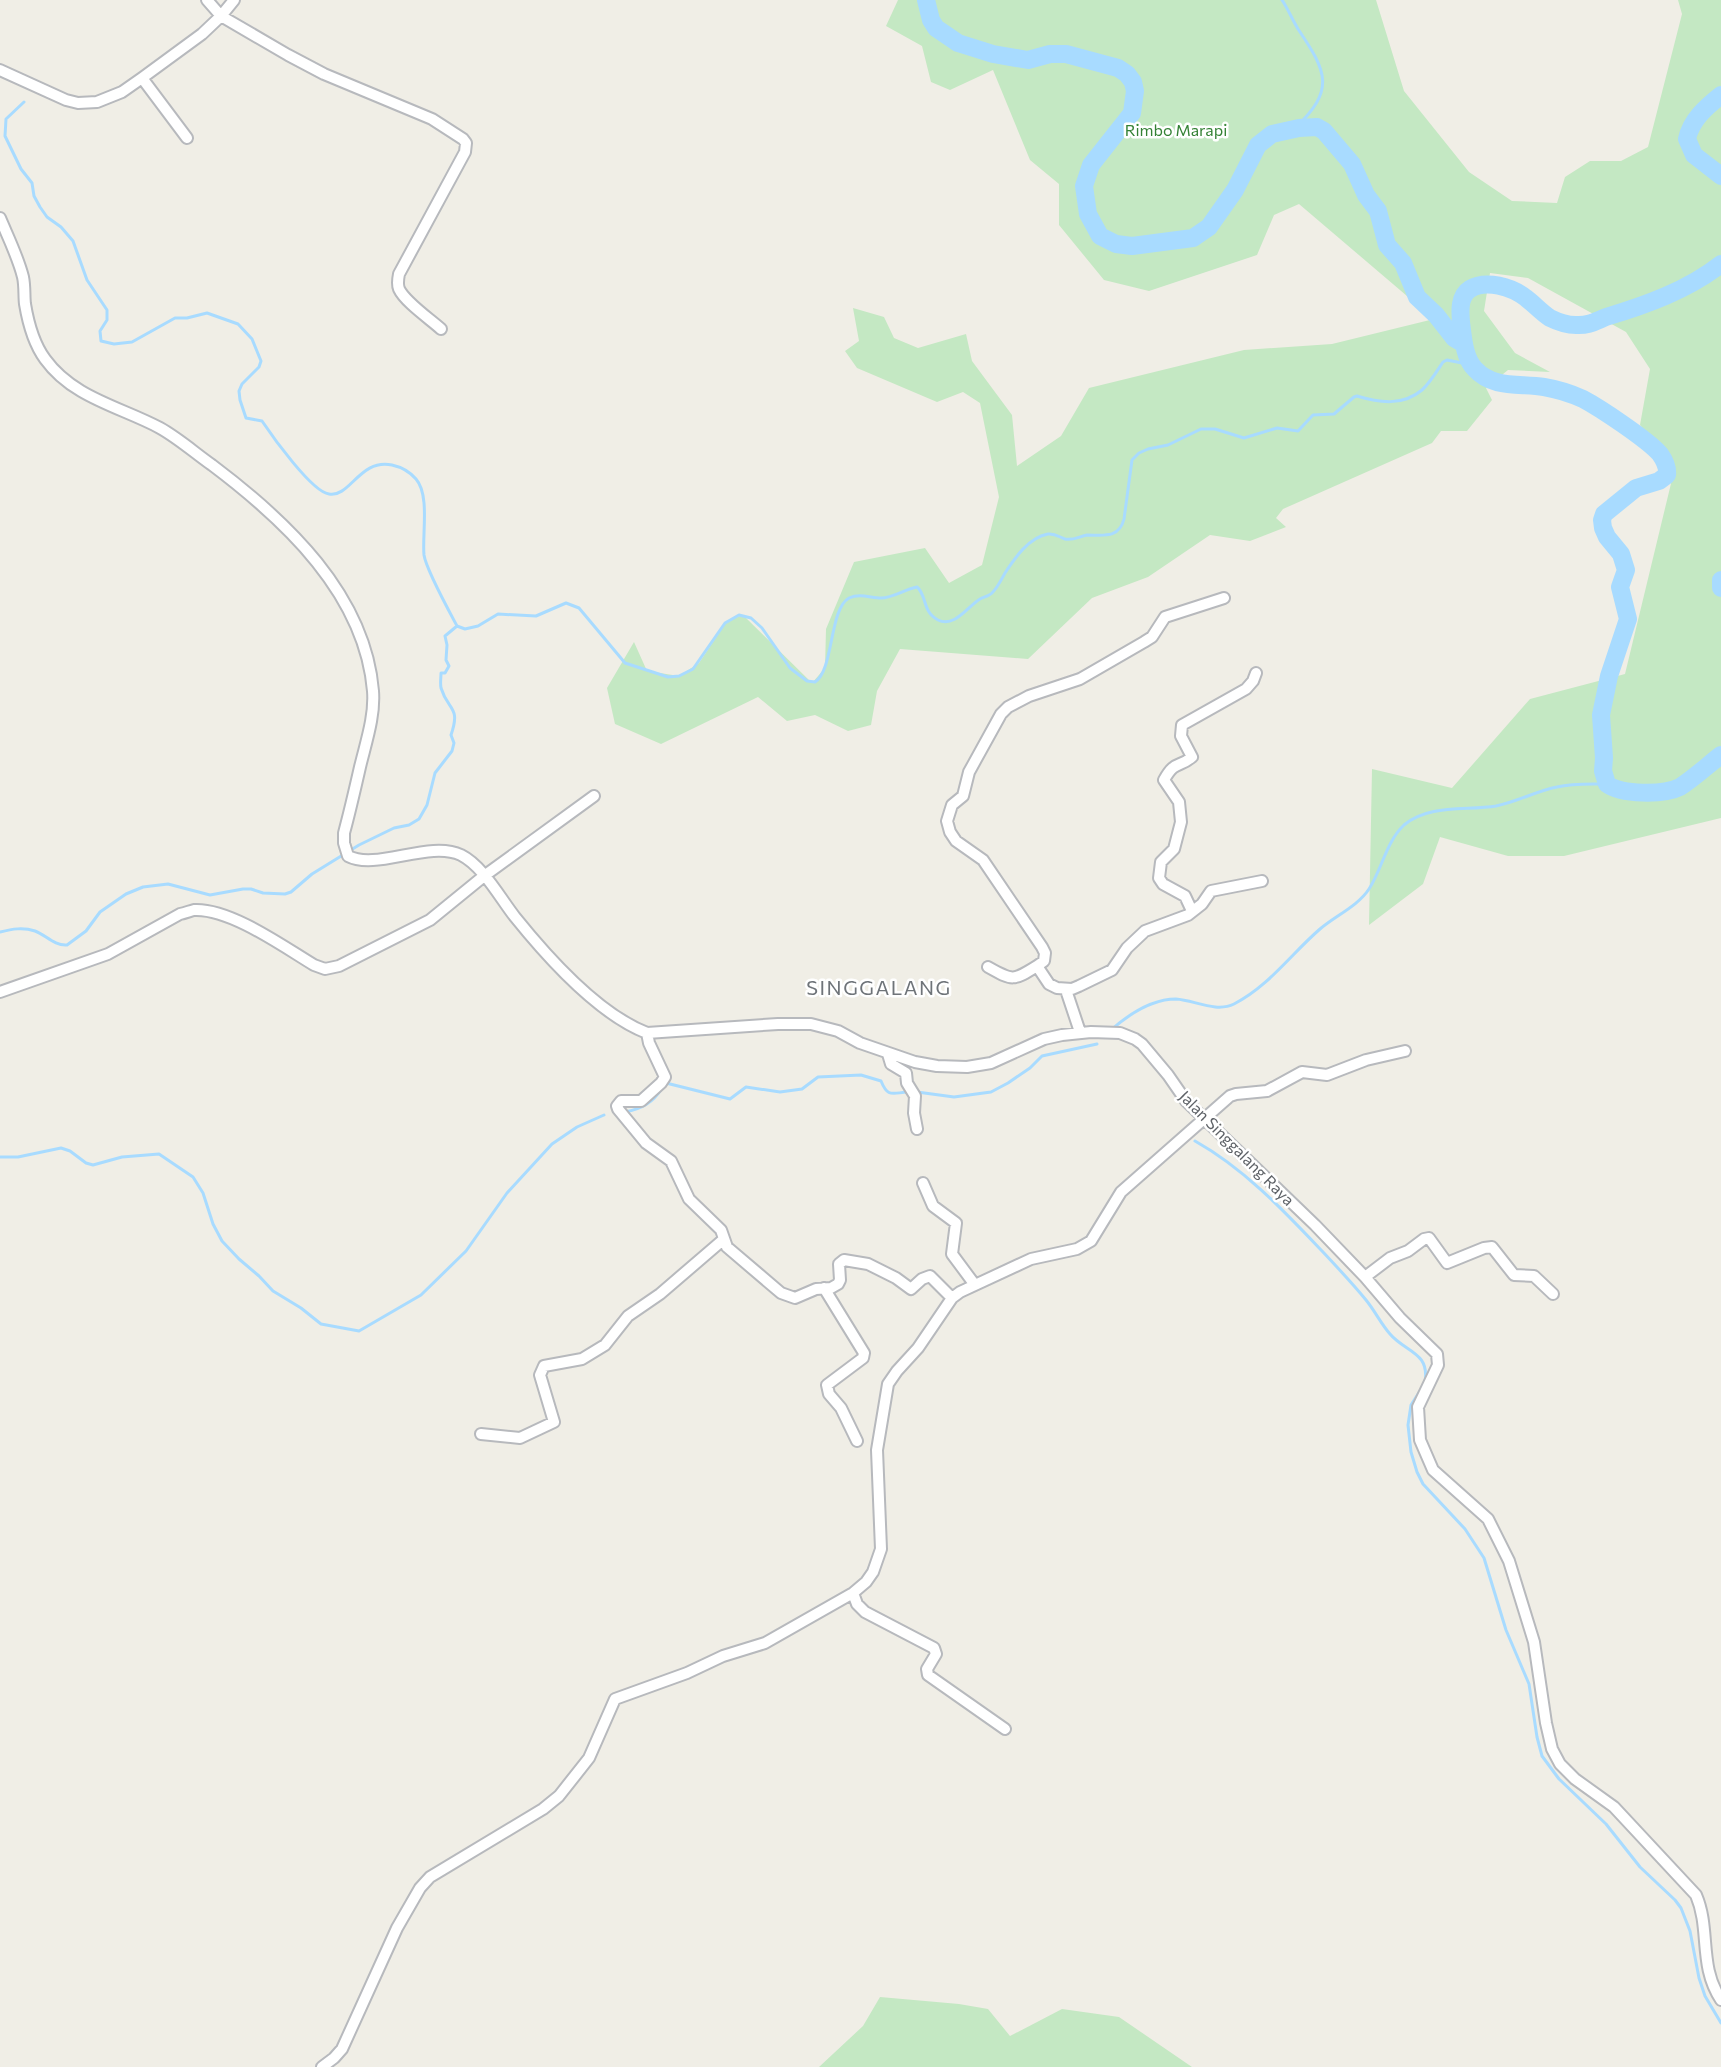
<svg xmlns="http://www.w3.org/2000/svg" width="1721" height="2067" font-family="Commissioner,sans-serif">
<rect width="100%" height="100%" fill="#f0eee6"/>
<path fill="#c4e8c3" d="M898,0h478l28,91 65,81 43,29 45,2 8,-26 25,-16h31l27,-14 34,-133 -4,-14h43v818l-157,38h-56l-68,-19 -17,47 -54,41 3,-156 80,19 78,-89 95,-25 50,-207 -35,-42 10,-56 -24,-37 -98,-54 -38,-5 -6,38 31,42 35,19 -42,-2 -22,18 6,12 -25,31h-26l-9,12 -149,66 -7,9 10,9 -36,14 -40,-6 -62,42 -56,21 -64,61 -128,-10 -23,42 -6,34 -23,6 -33,-16 -28,6 -29,-24 -97,47 -46,-20 -8,-36 27,-46 13,29 32,5 20,-13 28,-42 16,-6 69,68 13,-15 1,-39 28,-67 71,-14 24,35 33,-18 17,-68 -19,-94 -17,-11 -26,10 -80,-34 -12,-17 14,-10 -6,-33 31,9 10,21 24,10 48,-14 6,27 40,54 5,51 44,-30 28,-48 155,-38 88,-6 102,-25 -135,-115 -25,11 -17,40 -108,36 -45,-11 -45,-55v-41l-29,-24 -37,-90 -43,20 -19,-8 -9,-36 -36,-20z
M880,1997l79,7 29,5 22,27 52,-27 57,8 73,50h-373l44,-41z"/>
<g fill="none" stroke-linecap="round" stroke-linejoin="round">
<path stroke="#a8dbff" stroke-width="3" d="M1282,0c6,9 10,19 16,29 29,43 38,61 -4,100
M24,102l-18,17 -1,17 16,33 11,14 2,13 6,11 7,10 14,10 12,14 14,39 20,30v10l-7,11 1,10 13,3 18,-2 43,-24h12l20,-5 31,11 14,15 9,22 -2,6 -17,17 -3,7 1,9 6,18 16,3c10,15 50,71 67,73 21,4 31,-36 63,-29 9,2 18,7 24,14 14,16 6,56 8,76 2,14 25,56 33,71l8,3 13,-3 20,-12 38,2 30,-13 13,5 46,55 43,14 11,-1 14,-7 32,-46 14,-8 12,3 11,10 28,40 17,13 8,1c19,-12 14,-73 34,-84 11,-5 22,0 32,0 12,0 24,-9 36,-11 10,8 5,25 21,33 17,8 30,-14 42,-21 4,-2 9,-3 12,-6 6,-6 9,-13 13,-20 9,-14 24,-36 43,-39 7,-1 11,3 17,5 8,2 15,-3 22,-4 16,0 32,4 37,-16l8,-59 7,-7 9,-4 20,-4 33,-16h14l29,9 33,-10 21,3 15,-16 21,-1 20,-17 3,-1c23,7 46,10 65,-6 8,-7 15,-19 21,-28l4,-2 25,5
M0,932c12,-3 23,-5 35,-1 11,4 19,15 32,14l19,-14 14,-19 26,-18 17,-7 25,-3 42,11 33,-6h8l12,4 22,1 6,-2 21,-18 47,-29 35,-17 15,-3 10,-6 8,-14 8,-32 17,-22 2,-8 -3,-8c10,-29 -3,-24 -10,-47 -1,-5 0,-10 0,-15h4l4,-7 -3,-6 1,-15 -2,-9 12,-10
M1111,1030c17,-15 41,-31 65,-31 18,1 40,14 58,5 35,-18 57,-50 86,-75 15,-13 38,-23 49,-40 13,-20 17,-47 35,-64 25,-21 62,-14 92,-19 21,-4 40,-15 61,-19 16,-4 33,-3 50,-3
M666,1083l64,16 16,-12 34,5 22,-3 16,-12 43,-2 20,6c7,17 11,12 27,11
M917,1092l37,5 37,-5 17,-9 22,-15 12,-12 55,-12
M625,1112c16,-3 28,-9 37,-24
M1195,1141c50,28 90,71 128,111 15,16 30,32 43,48 9,11 15,24 24,34 15,18 40,18 35,48
M0,1157h18l43,-9 9,3 16,12 7,2 29,-8 37,-3 34,23 10,16 10,31 9,17 17,18 20,17 14,15 28,17 20,16 38,7 62,-36 45,-44 41,-58 45,-49 25,-17 27,-12
M1420,1391l-9,14 -3,20 3,27 6,20 6,12 42,45 19,29 22,72 23,54 8,53 5,19 17,23 47,45 34,43 35,33 6,8 9,23 9,47 6,18 16,27"/>
<path stroke="#a8dbff" stroke-width="18" d="M926,0l5,20 5,8 22,15 35,11 35,6 22,-6h16l52,14 9,6 6,8 2,9 -3,22 -41,52 -7,21 4,28 12,22 16,8 16,2 61,-8 16,-11 26,-37 23,-45 14,-11 27,-6 18,-1 7,4 28,33 14,31 12,16 9,34 16,18 14,34 19,18 18,23 10,6
M1721,95c-15,12 -30,25 -34,44l7,16 27,21
M1721,264c-33,26 -75,41 -115,53 -10,4 -18,9 -30,8 -9,0 -18,-3 -26,-7 -9,-6 -16,-14 -24,-20 -14,-11 -40,-19 -56,-9 -11,7 -10,22 -9,33 2,15 3,36 14,47 18,20 45,14 69,18 12,2 28,7 39,12 17,9 65,41 77,55 5,7 8,13 7,21l-8,6 -23,7 -32,26 -2,6 1,8 4,9 14,17 5,16 -6,17 8,32 -19,57 -8,39 3,43 -1,13 4,13c14,11 57,11 73,3 14,-9 28,-22 41,-32
M1721,580v8"/>
<g stroke="#b7b9bd" stroke-width="14">
<path id="minor" d="M234,0l-13,16 67,39 36,19 108,45 31,20 3,4 -1,9 -66,122c-1,5 -2,10 0,15 6,13 31,30 42,40
M0,70l66,30 12,3 19,-1 25,-10 20,-14 60,-44 19,-18 -14,-16
M142,78l45,60
M0,218c8,19 18,39 23,59 2,9 1,19 2,27 3,18 9,40 20,55 28,39 76,48 115,69 18,10 35,25 52,37 73,55 153,129 161,226 2,25 -7,51 -13,76 -5,22 -10,44 -16,66v10l4,13c28,15 81,-16 113,-1 22,11 39,43 54,62 33,41 83,97 132,116l131,-9h33l27,7 22,12 55,19 22,4 30,1 24,-4 53,-24 18,-4 29,-3 29,1 15,6 7,5 26,31 18,26 129,124 50,52 35,41 37,36 1,11 -20,42 2,33 13,30 55,49 21,42 25,81 12,81 6,26 8,15 15,15 39,28 82,88c15,35 2,70 25,105
M1192,911l-7,-15 -22,-12 -4,-6 2,-16 13,-13 7,-27 -2,-20 -15,-22c11,-20 15,-12 28,-23l-11,-21 1,-11 64,-36 7,-8 3,-8
M1037,966l7,-5 1,-8 -3,-6 -59,-87 -27,-19 -6,-9 -3,-11 5,-16 11,-9 6,-24 32,-58 7,-7 21,-11 51,-17 64,-37 8,-5 13,-20 59,-19
M988,967c25,14 25,14 49,-1l12,18 8,4 15,1 7,-3 33,-16 15,-22 18,-17 43,-16 14,-11 9,-13 51,-10
M1066,990l14,42
M0,992l108,-38 72,-40c5,-1 10,-3 14,-4 36,-2 90,37 120,55l11,4 14,-3 91,-46 54,-44 110,-80
M647,1033l2,10 16,34 -4,6 -20,18h-20l-4,5 1,3 28,34 25,18 18,38 32,31 6,17 54,46 14,5 21,-9 15,-1 7,-4 2,-4 -1,-16 5,-4 24,4 28,14 15,11 11,-10 8,-3 22,22
M888,1054l3,10 15,9 1,10 8,13 -1,17 3,16
M923,1183l10,23 23,17 -4,31 23,31
M1365,1277l25,-19 18,-7 16,-12 5,-1 18,25 37,-15 8,-1 22,28 20,1 19,18
M824,1288l40,65 -1,5 -36,27 2,9 12,14 16,33
M481,1434l39,4 34,-16 -14,-47 4,-9 38,-7 23,-14 23,-29 32,-22 64,-55
M853,1593l4,11 8,8 69,36 2,6 -9,15 1,6 77,54
M322,2067l12,-9 8,-9 55,-121 23,-40 10,-11 113,-68 16,-13 30,-38 26,-59 72,-26 36,-17 42,-13 88,-50 13,-11 7,-10 8,-23 -4,-99 11,-66 9,-13 21,-23 34,-50 8,-6 71,-33 46,-10 14,-8 30,-49 109,-96 6,-2 31,-3 35,-19 25,3 39,-15 39,-9"/>
</g>
<use href="#minor" stroke="#fff" stroke-width="10"/>
</g>
<g text-anchor="middle" stroke-width="5" stroke-linejoin="round" paint-order="stroke">
<g font-size="16" fill="#338134" stroke="#fff">
<text x="1176" y="136">Rimbo Marapi</text>
</g>
<g font-size="16" fill="#5e6267" stroke="#fff">
<text transform="translate(1237 1148) rotate(45)" y="6">Jalan Singgalang Raya</text>
</g>
<g font-size="20" letter-spacing="1.5" fill="#6f7479" stroke="#fff">
<text x="879" y="995">SINGGALANG</text>
</g>
</g>
</svg>
